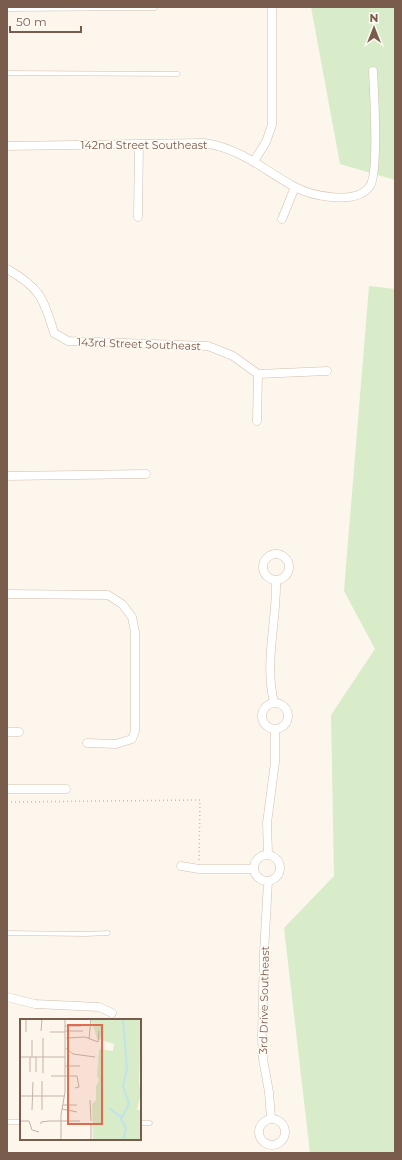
<svg xmlns="http://www.w3.org/2000/svg" width="402" height="1160" font-family="Montserrat,sans-serif">
<rect width="100%" height="100%" fill="#fdf6ec"/>
<path fill="#d8ecc9" d="M311,7h84v173l-55,-16z
M369,286l26,3v864h-85l-26,-225 50,-52 -3,-161 44,-66 -31,-58z"/>
<g fill="none" stroke-linecap="round" stroke-linejoin="round">
<g stroke="#d1beb0" stroke-width="5">
<path id="lane" d="M7,9l148,-1
M7,73l171,1
M7,933l79,1 22,-1
M7,1122h14
M140,1123h10"/>
</g>
<g stroke="#d1beb0" stroke-width="9">
<path id="street" d="M7,146l197,-3c38,6 57,25 89,43 18,10 63,20 77,0 9,-13 4,-96 3,-115
M254,161l12,-19 6,-17v-118
M138,217l1,-73
M282,219l13,-32
M7,269c32,18 37,29 47,64l14,8 140,5 25,10 25,18 69,-3
M257,421l1,-47
M7,476l139,-2
M263 567a13 13 0 1 1 26 0a13 13 0 1 1-26 0Z
M7,594l101,1 14,9 10,13 3,15v99l-3,8 -16,5 -29,-1
M274,702c-10,-40 3,-81 2,-121
M262 716a13 13 0 1 1 26 0a13 13 0 1 1-26 0Z
M7,732h12
M7,789h59
M268,854l-1,-31 8,-61v-33
M254 868a13 13 0 1 1 26 0a13 13 0 1 1-26 0Z
M181,866l18,3h55
M268,881l-4,72 -2,84 1,22 6,33 2,27
M7,997l28,7 64,3 13,6
M259 1132a13 13 0 1 1 26 0a13 13 0 1 1-26 0Z"/>
</g>
<path stroke="#d9b8a5" stroke-width="1.5" stroke-dasharray="1 3" stroke-linecap="butt" d="M7,802l193,-2 -1,61"/>
<use href="#lane" stroke="#fff" stroke-width="4"/>
<use href="#street" stroke="#fff" stroke-width="8"/>
</g>
<g text-anchor="middle" stroke-width="3" stroke-linejoin="round" paint-order="stroke">
<g font-size="11" fill="#7a5c4d" stroke="#fffaf3">
<text x="144" y="149">142nd Street Southeast</text>
<text transform="translate(139 344) rotate(2)" y="4">143rd Street Southeast</text>
<text transform="translate(264 1000) rotate(-89)" y="4">3rd Drive Southeast</text>
</g>
</g>
<g transform="translate(20 1019)">
<rect width="121" height="121" fill="#fdf6ec"/>
<path d="M71,0h50l-2,64 2,10 -4,17h4l-1,30h-47l-1,-36 4,-4v-14l3,-6 -2,-4 2,-27 14,2 1,-7 -17,-5z" fill="#d8ecc9"/>
<path fill="none" stroke="#bfe3e8" stroke-width="2" d="M103,0l4,50 -4,17 6,18 -8,15 5,9 -3,12M89,89l12,9"/>
<path fill="none" stroke="#c5b3a7" stroke-width="1" d="M45,7h16M21,12l1,-12M45,12h18M6,13v-13M30,13h15M23,19v19M46,19l19,-1 13,5 1,-11M69,20l2,-20M46,29l7,6 22,3M0,38h45M12,38v-17M16,38v15M45,47h15M10,53v-15M23,54v-16M31,57h26l2,11 -4,1M0,77h45M70,81l1,21M43,86h14M42,90l15,3M12,91l1,-28M22,91v-29M0,102h9l3,9 7,2M71,104v17M21,105v-2l8,-1h31M41,121v-25l4,-23v-73"/>
<path fill="#dc6d51" fill-opacity="0.15" stroke="#dc6d51" stroke-width="2" d="M48,6h34v99h-34z"/>
<rect width="121" height="121" fill="none" stroke="#7a5c4d" stroke-width="2"/>
</g>
<rect width="402" height="1160" fill="none" stroke="#7a5c4d" stroke-width="16"/>
<g transform="translate(374 28)" stroke="#fffaf3" stroke-width="3" paint-order="stroke">
<path d="M0-3L7 15L0 10L-7 15Z" fill="#7a5c4d"/>
<text y="-6" font-size="11" font-weight="bold" text-anchor="middle" fill="#7a5c4d">N</text>
</g>
<path d="M10 26v6h71v-6" fill="none" stroke="#7a5c4d" stroke-width="2"/>
<text x="16" y="26" font-size="12" fill="#7a5c4d" stroke="#fffaf3" stroke-width="3" paint-order="stroke">50 m</text>
</svg>
